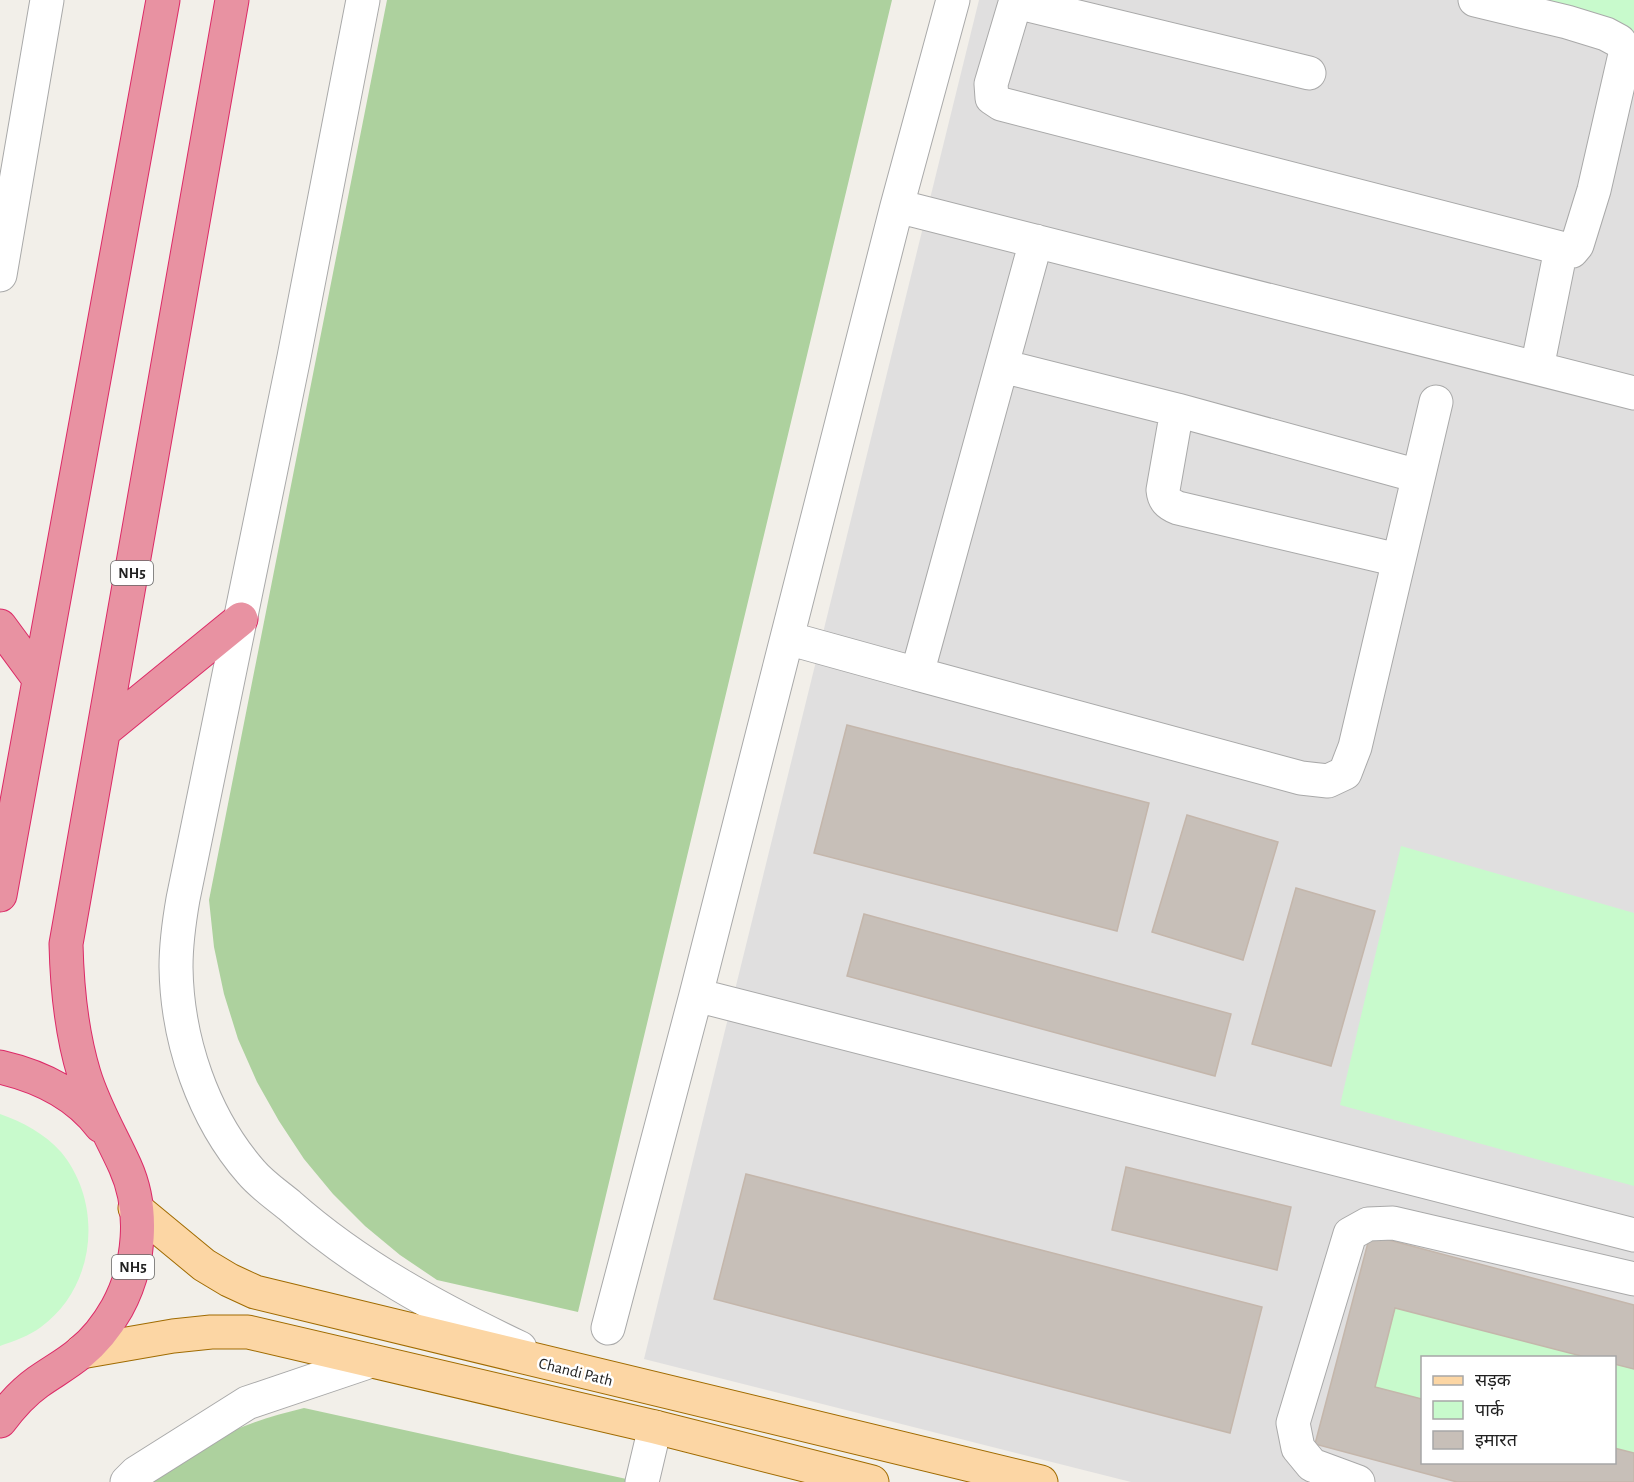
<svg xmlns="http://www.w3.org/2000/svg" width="1634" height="1482" font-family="'Alegreya Sans','Noto Sans Devanagari',sans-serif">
<rect width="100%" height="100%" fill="#f2efe9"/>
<path fill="#e0dfdf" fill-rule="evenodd" d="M979,0h655v1482h-503l-487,-123zM1422,1358h192v104h-192z"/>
<path fill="#add19e" d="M387,0h505l-314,1312 -141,-32 -37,-25 -35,-29 -32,-32 -29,-35 -25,-38 -22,-39 -19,-43 -14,-45 -10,-47 -5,-47z
M304,1408l327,72v2h-479c18,-13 36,-26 55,-38 30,-18 64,-28 97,-36z"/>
<path fill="#c8facc" d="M1492,0h142v38z
M1401,846l233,67v273l-294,-81z
M0,1114c23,8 45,20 61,38 43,52 35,135 -20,175 -12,9 -27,14 -41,19z
M1395,1308l194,49 -167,1v41l-47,-12z
M1614,1364l20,5v84l-19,-5z"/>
<path fill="#c7bfb8" stroke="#c4b6ab" stroke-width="1.5" d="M847,725l302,78 -32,128 -303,-78z
M1187,815l91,27 -35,118 -91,-28z
M1296,888l79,23 -44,155 -79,-22z
M864,914l367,100 -16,62 -368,-100z
M1126,1167l165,40 -14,63 -165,-40z
M746,1174l516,133 -32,126 -516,-134z
M1370,1235l264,70v64l-20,-5v-6h-25l-194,-50 -20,79 47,12v63h192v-14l20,5v29h-177l-142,-38z"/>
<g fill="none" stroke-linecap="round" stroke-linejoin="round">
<g stroke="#a9a9a9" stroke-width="35">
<path id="minor" d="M363,0l-69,357 -111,542c-4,23 -7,45 -7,68 1,73 27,150 75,205 11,13 26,23 38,33 69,61 149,104 231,143
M1016,0l-25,84 1,14 9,6 571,147 5,-6 17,-55 32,-140 -7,-9 -13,-7 -39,-12 -92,-22
M1016,2l293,71
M897,206l737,187
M0,275l47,-275
M1002,366l175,44
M1537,368l24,-119
M1398,560l-220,-52c-10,-4 -14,-8 -15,-18l14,-80 241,66
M787,638l130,36 119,-433
M917,674l384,104 27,3 17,-8 10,-26 81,-345
M696,995l938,240
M608,1328l88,-333 201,-789 56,-206
M127,1482l9,-9 111,-70 124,-42
M642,1482l13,-55
M1358,1482l-46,-17 -14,-17 -5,-25 57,-189 18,-10 25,-1 241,56"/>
</g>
<g stroke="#a06b00" stroke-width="35">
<path id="major" d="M135,1208l69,57 25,15 26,12 786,190
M81,1352l92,-16 38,-4h37l407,95 217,55"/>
</g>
<g stroke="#dc2a67" stroke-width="35">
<path id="highway" d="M0,626l39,53
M105,730l136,-111
M0,895l163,-895
M0,1067c39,9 76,26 101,59
M0,1421c11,-15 24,-29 38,-39 14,-10 29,-18 42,-29 15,-12 28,-29 37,-45 23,-42 28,-98 8,-142 -14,-31 -31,-59 -41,-92 -13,-43 -17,-86 -18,-130l166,-944"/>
</g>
<use href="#minor" stroke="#fff" stroke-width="33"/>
<use href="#major" stroke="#fcd6a4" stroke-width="33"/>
<use href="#highway" stroke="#e892a2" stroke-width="33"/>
</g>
<g text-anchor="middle" stroke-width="5" stroke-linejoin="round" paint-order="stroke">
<g fill="#fff" stroke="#646464" stroke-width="1.5">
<rect x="111" y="561" width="42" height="24" rx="4.5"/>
<rect x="112" y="1255" width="42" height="24" rx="4.5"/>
</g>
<g font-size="15" font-weight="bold" fill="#222">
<text x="132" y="578">NH5</text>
<text x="133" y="1272">NH5</text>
</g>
<g font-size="16" fill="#222" stroke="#fff">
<text transform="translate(576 1371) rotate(14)" y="6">Chandi Path</text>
</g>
</g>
<rect x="1421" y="1356" width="195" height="108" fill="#ffffff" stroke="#a7a7a7" stroke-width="1.5"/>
<rect x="1433" y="1376" width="30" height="9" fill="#fcd6a4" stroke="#a7a7a7" stroke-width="1.5"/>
<text x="1475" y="1386" font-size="18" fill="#222222">सड़क</text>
<rect x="1433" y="1401" width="30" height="18" fill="#c8facc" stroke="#a7a7a7" stroke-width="1.5"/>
<text x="1475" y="1416" font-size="18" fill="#222222">पार्क</text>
<rect x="1433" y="1431" width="30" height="18" fill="#c7bfb8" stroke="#a7a7a7" stroke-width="1.5"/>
<text x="1475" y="1446" font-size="18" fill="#222222">इमारत</text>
</svg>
